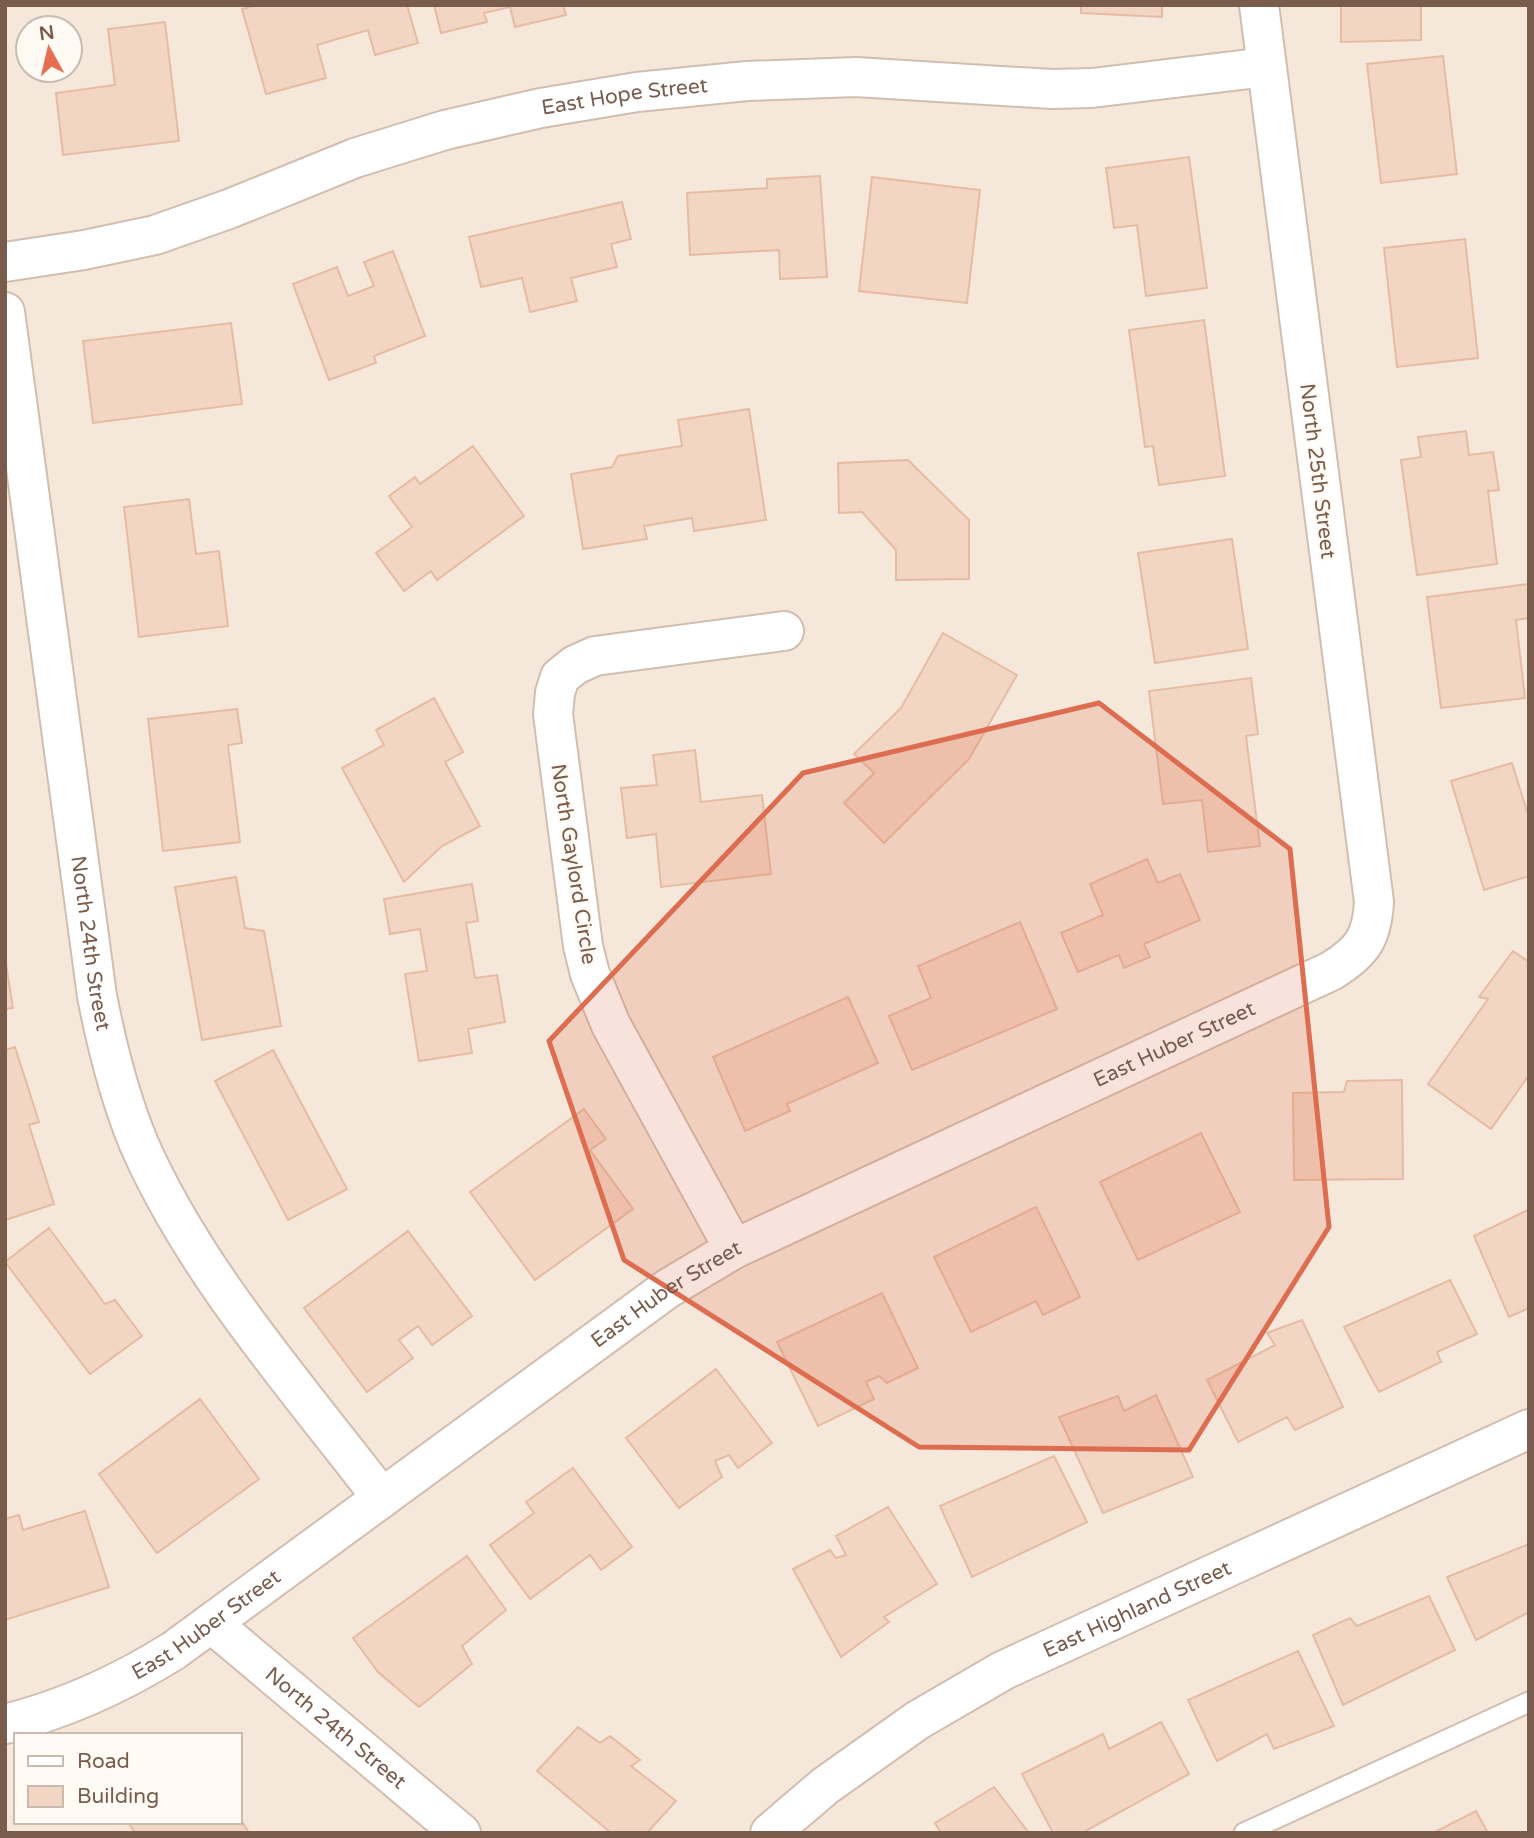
<svg xmlns="http://www.w3.org/2000/svg" width="1534" height="1838" font-family="'Varela Round',sans-serif">
<rect width="100%" height="100%" fill="#fdf6ec"/>
<path fill="#f5e8da" fill-rule="evenodd" d="M5,5h1524v1828h-1524zM28,28h42v42h-42zM16,1735h224v87h-224z"/>
<path fill="#f3d5c3" stroke="#e6bba3" stroke-width="2" d="M258,5h149l11,38 -43,12 -7,-25 -51,15 9,33 -60,16 -24,-85z
M434,5h129l3,10 -51,12 -5,-20 -26,6 3,9 -46,11z
M1081,5h81v12l-81,-4z
M1341,5h80v35l-80,2z
M165,22l14,119 -116,14 -7,-62 59,-8 -7,-56z
M1443,56l14,118 -76,9 -14,-119z
M1189,157l18,131 -61,8 -9,-71 -23,3 -8,-60z
M820,176l7,101 -47,2 -1,-29 -89,5 -3,-62 80,-5v-9z
M872,177l108,13 -13,113 -108,-12z
M622,202l9,37 -20,5 6,23 -46,11 6,23 -47,11 -8,-34 -41,9 -12,-50z
M1465,239l13,119 -81,9 -13,-119z
M393,251l32,85 -51,20 2,7 -47,17 -36,-96 44,-17 11,29 26,-10 -10,-24z
M1204,320l21,156 -66,9 -6,-39 -8,1 -16,-117z
M231,323l11,81 -149,19 -10,-82z
M749,409l17,111 -72,11 -2,-13 -48,8 3,13 -64,10 -12,-75 41,-7 6,-11 64,-10 -4,-26z
M1466,431l3,24 24,-3 6,38 -11,1 9,73 -80,11 -16,-115 20,-3 -3,-20z
M473,446l51,70 -87,64 -6,-9 -27,20 -28,-38 36,-26 -23,-31 26,-19 5,7z
M908,460l61,60v59l-73,1v-30l-34,-38 -23,1 -1,-50z
M189,499l7,55 23,-3 9,75 -89,11 -15,-130z
M1232,539l16,110 -93,14 -17,-110z
M1529,584v34l-13,2 9,78 -84,10 -14,-111z
M943,633l74,42 -48,84 -85,84 -40,-40 30,-30 -20,-19 47,-46z
M1251,678l7,56 -12,2 14,110 -52,6 -6,-52 -39,4 -14,-113z
M434,698l29,54 -18,10 35,64 -38,20 -38,36 -62,-114 42,-23 -8,-15z
M237,709l5,34 -14,2 12,97 -77,9 -15,-132z
M695,750l6,52 61,-7 9,79 -110,13 -5,-53 -29,4 -6,-50 36,-3 -4,-30z
M1512,763l17,55v58l-45,14 -33,-109z
M1147,859l11,24 22,-9 20,46 -56,24 6,13 -26,11 -5,-13 -41,17 -17,-39 42,-18 -13,-31z
M236,877l9,51 19,3 17,95 -79,14 -27,-153z
M472,884l6,37 -12,2 9,55 22,-3 8,47 -37,7 4,24 -53,8 -14,-87 22,-3 -7,-42 -30,5 -6,-35z
M1020,922l37,87 -145,61 -23,-54 42,-18 -13,-32z
M1513,951l16,11v113l-38,54 -63,-45 60,-85 -9,-2z
M5,958l8,50 -8,1z
M848,997l30,66 -91,41 3,7 -45,20 -32,-74z
M15,1047l24,75 -10,3 25,79 -49,16v-170z
M273,1050l74,139 -59,31 -73,-139z
M1402,1080l1,99 -109,1 -1,-87 51,-1 3,-11z
M584,1109l22,30 -16,11 43,59 -98,71 -65,-88z
M1201,1133l39,79 -102,48 -38,-78z
M1036,1207l44,90 -37,18 -7,-14 -65,31 -37,-75z
M1528,1210l1,98 -20,9 -35,-81z
M49,1228l56,76 10,-4 27,36 -52,38 -85,-112z
M408,1231l64,85 -40,29 -14,-19 -19,14 14,18 -46,34 -63,-84z
M1450,1280l27,54 -40,18 4,10 -62,30 -35,-65z
M882,1293l36,75 -31,15 -8,-7 -13,6 8,17 -56,27 -41,-84z
M1302,1320l41,87 -48,23 -8,-13 -49,25 -31,-62 68,-35 -8,-12z
M716,1369l56,74 -34,25 -9,-13 -14,6 7,16 -43,31 -53,-70z
M1156,1395l37,82 -90,36 -44,-96 59,-21 6,15z
M200,1399l59,80 -102,74 -58,-79z
M1054,1456l33,66 -115,55 -32,-71z
M573,1468l59,79 -31,23 -11,-15 -60,44 -40,-54 44,-32 -8,-11z
M888,1507l49,77 -53,33 5,5 -48,35 -48,-88 37,-19 6,8 10,-3 -10,-19z
M85,1511l24,76 -104,33v-101l14,-4 4,15z
M1529,1544v68l-53,28 -29,-63z
M467,1556l39,54 -44,36 10,18 -53,43 -41,-35 -25,-34z
M1429,1596l26,54 -112,55 -30,-70 37,-17 7,8z
M1298,1651l36,75 -60,23 -7,-15 -50,27 -29,-61z
M1161,1722l28,52 -107,59h-29l-31,-59 81,-40 6,15z
M578,1727l22,16 10,-7 30,24 -9,6 45,35 -29,32h-36l-74,-62z
M994,1787l35,46h-88l-6,-10z
M1476,1811l12,22h-55z
M240,1818l9,15h-114l-7,-11h112z"/>
<g fill="none" stroke-linecap="round" stroke-linejoin="round">
<g stroke="#d1beb0" stroke-width="23">
<path id="lane" d="M1244,1833l285,-131"/>
</g>
<g stroke="#d1beb0" stroke-width="42">
<g id="street">
<path id="s1" d="M5,262l79,-12 71,-15 74,-26 126,-51 90,-28 96,-22 96,-16 110,-11 109,-4 196,12 40,-1 174,-21"/>
<path id="s2" d="M5,312l92,684c10,51 22,100 42,148 56,128 158,243 243,354"/>
<path d="M734,1249l-123,-224 -21,-51 -7,-28 -30,-232 2,-21 5,-16 15,-12 20,-9 189,-25"/>
<path id="s3" d="M211,1623l250,210"/>
<path id="s4" d="M5,1724c61,-15 115,-40 168,-73l494,-362 67,-40 597,-278c31,-19 41,-33 43,-69l-115,-897"/>
<path id="s5" d="M770,1833l55,-47 93,-66 86,-50 525,-241"/>
</g>
</g>
<use href="#lane" stroke="#fff" stroke-width="19"/>
<use href="#street" stroke="#fff" stroke-width="38"/>
</g>
<path fill="#dc6d51" fill-opacity="0.2" stroke="#dc6d51" stroke-width="5" stroke-linejoin="round" d="M1099,703l191,146 39,378 -140,223 -270,-3 -295,-187 -75,-219 254,-268z"/>
<g text-anchor="middle" stroke-width="5" stroke-linejoin="round" paint-order="stroke">
<g font-size="21" fill="#7a5c4d" stroke="#fffaf3">
<text dy="7" stroke="none"><textPath href="#s1" startOffset="644">East Hope Street</textPath></text>
<text transform="translate(1318 471) rotate(83)" y="7">North 25th Street</text>
<text transform="translate(574 864) rotate(81)" y="7">North Gaylord Circle</text>
<text dy="7" stroke="none"><textPath href="#s2" startOffset="637">North 24th Street</textPath></text>
<text dy="7" stroke="none"><textPath href="#s4" startOffset="1360">East Huber Street</textPath></text>
<text dy="7" stroke="none"><textPath href="#s4" startOffset="793">East Huber Street</textPath></text>
<text dy="7" stroke="none"><textPath href="#s5" startOffset="432">East Highland Street</textPath></text>
<text dy="7" stroke="none"><textPath href="#s4" startOffset="226">East Huber Street</textPath></text>
<text dy="7" stroke="none"><textPath href="#s3" startOffset="163">North 24th Street</textPath></text>
</g>
</g>
<rect width="1534" height="1838" fill="none" stroke="#7a5c4d" stroke-width="14"/>
<rect x="14" y="1733" width="228" height="91" fill="#fffaf3" stroke="#cabbb1" stroke-width="2"/>
<rect x="28" y="1756" width="35" height="10" fill="#ffffff" stroke="#cabbb1" stroke-width="2"/>
<text x="77" y="1768" font-size="21" fill="#7a5c4d">Road</text>
<rect x="28" y="1786" width="35" height="21" fill="#f3d5c3" stroke="#cabbb1" stroke-width="2"/>
<text x="77" y="1803" font-size="21" fill="#7a5c4d">Building</text>
<g transform="translate(49 49) rotate(352)"><circle r="33" fill="#fffaf3" stroke="#cabbb1" stroke-width="2"/>
<path d="M0-5L12 26L0 18L-12 26Z" fill="#e76f51"/>
<text y="-10" font-size="19" font-weight="bold" text-anchor="middle" fill="#7a5c4d">N</text>
</g>
</svg>
